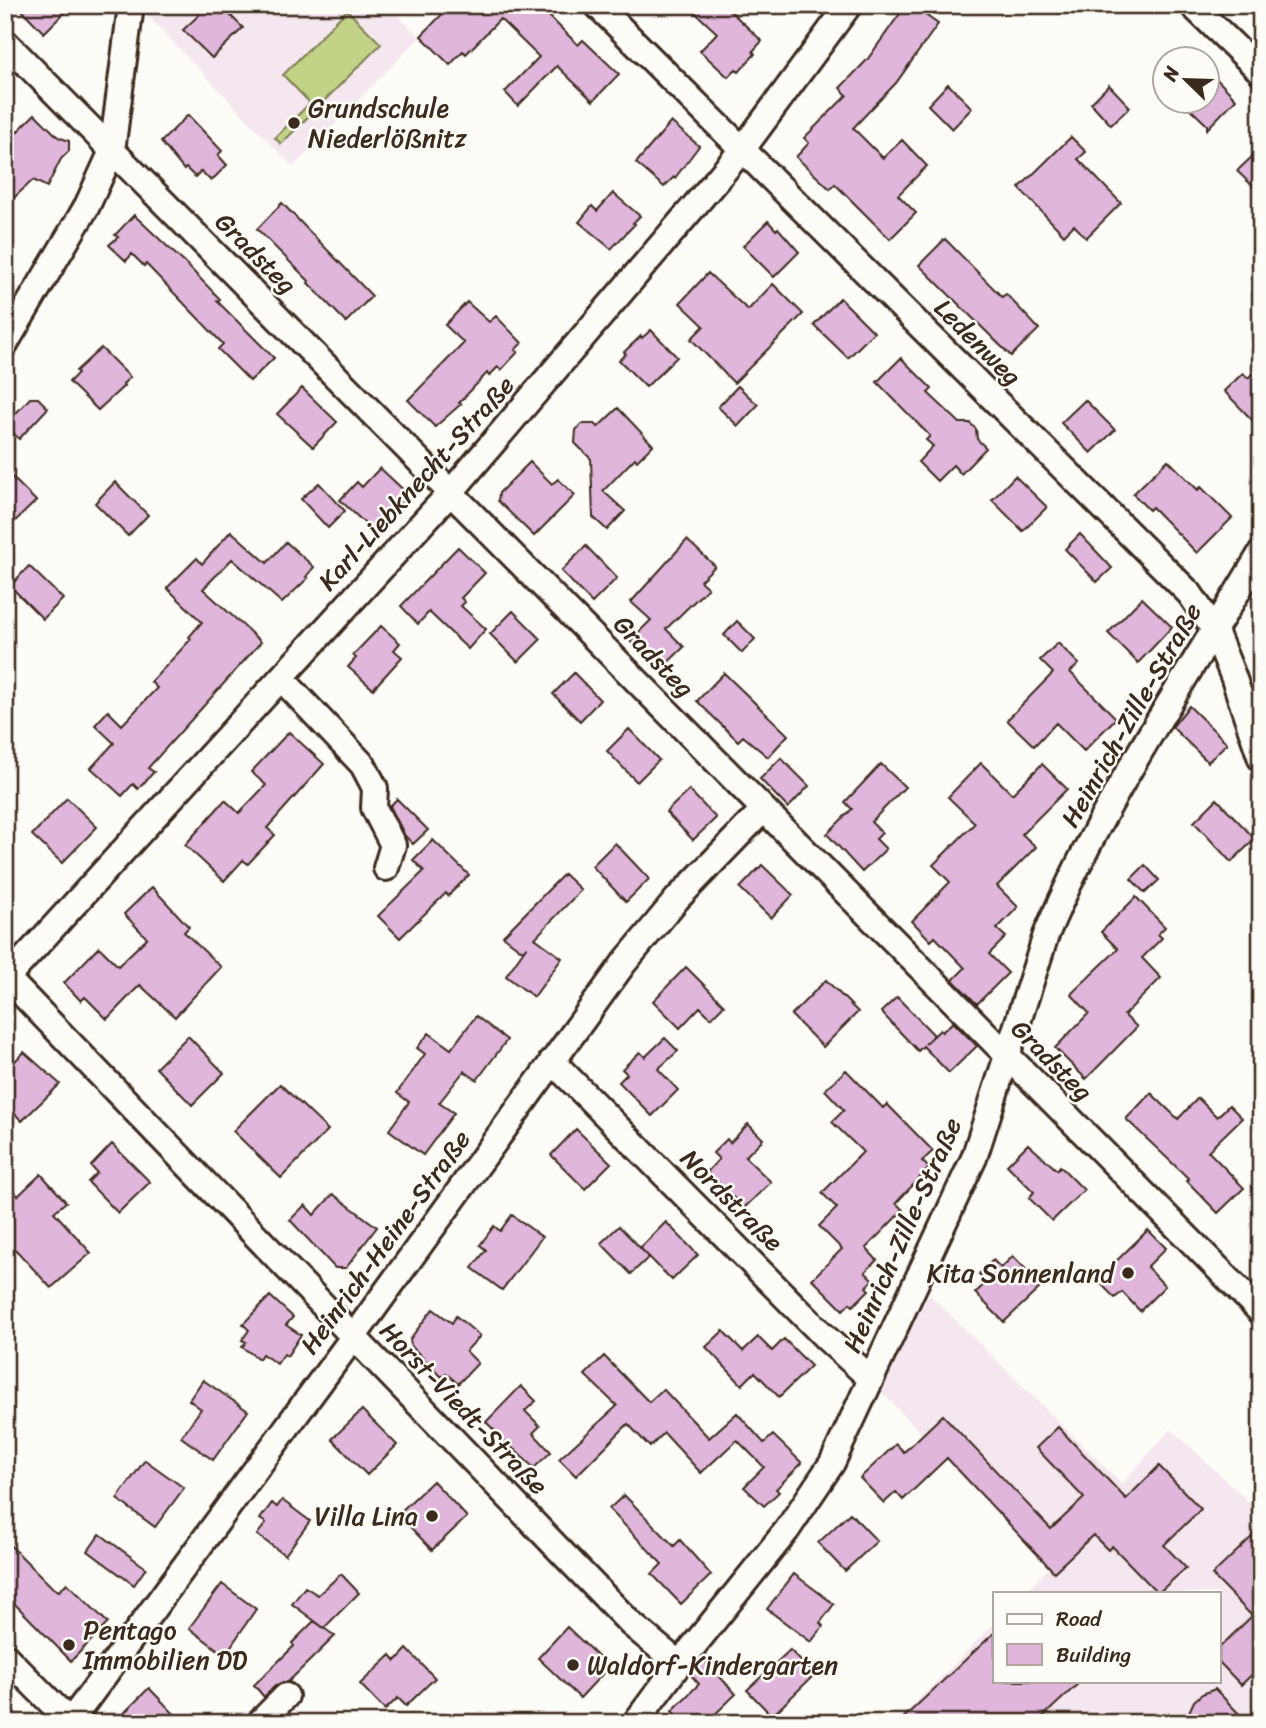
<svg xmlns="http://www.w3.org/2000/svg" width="1266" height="1728" font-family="Sriracha,sans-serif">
<rect width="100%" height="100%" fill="#fdfcf7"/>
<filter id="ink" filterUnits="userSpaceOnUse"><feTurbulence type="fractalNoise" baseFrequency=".0143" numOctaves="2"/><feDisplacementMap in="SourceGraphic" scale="14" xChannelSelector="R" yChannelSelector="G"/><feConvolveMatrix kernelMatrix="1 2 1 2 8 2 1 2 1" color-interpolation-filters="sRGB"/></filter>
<g filter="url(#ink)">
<path fill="#f5e7ef" d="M145,5h242l33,32 -127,130 -149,-155z
M929,1294l193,190 49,-55 90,84v210h-366l100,-100v58h224v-88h-195l25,-25 -171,-180z"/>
<path fill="#c2d287" stroke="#7e7e52" stroke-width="2" d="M347,10l34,34 -100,100 -6,-6 35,-35 -27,-28z"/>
<path fill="#e1b6dc" stroke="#3b2a1e" stroke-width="2" d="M17,5h55l-28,28z
M189,5h31l23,23 -31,30 -29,-28 16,-15z
M451,5h87l40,40 5,-5 36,34 -26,27 -36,-35 -39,40 -13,-14 34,-35 -39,-38 -34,35 -3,-3 -13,14 -29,-29z
M687,5h37l38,36 -9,10 2,3 -16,18 -3,-3 -8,8 -28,-26 17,-18z
M906,5h5l27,19 -42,59 -43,45 30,30 19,-18 25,26 -29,29 18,18 -26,26 -55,-55 -5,5 -34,-32 13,-14 -5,-5 43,-43 -7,-7 27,-28z
M1207,69l29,30 -29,30v-4l-24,-23h24z
M948,84l24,24 -20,21 -24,-24z
M1109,85l21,22 -19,18 -20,-22z
M35,114l23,23 11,4v10l-8,8 -14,28 -14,-7 -28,26v-62z
M188,115l34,36 -4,4 9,10 -16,16 -10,-10 -6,6 -9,-9 -2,2 -23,-28z
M671,122l28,24 -24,32 -1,-1 -10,10 -28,-24z
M1071,137l15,15 -8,7 43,44 -35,35 -12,-13 -10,10 -45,-47z
M1261,148v46l-24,-23z
M613,193l27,23 -7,7 2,1 -24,25 -32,-27 13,-16 5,5z
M282,203l90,93 -26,26 -38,-39 1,-2 -52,-52z
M134,215l54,51 32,33 -3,2 57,57 -24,23 -32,-32 5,-5 -77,-80 -2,2 -12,-12 -6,7 -17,-16 9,-8 -3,-2z
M768,221l8,9 2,-2 21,24 -25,25 -31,-31z
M945,239l57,58 4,-3 33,35 -28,27 -92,-91z
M708,273l40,37 25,-26 30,30 -69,69 -43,-44 13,-13 -24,-23z
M840,298l34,34 -26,26 -34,-33z
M467,302l22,20 7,-6 26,27 -7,7 3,2 -17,18 -3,-3 -9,9 -2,-3 -28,30 2,1 -26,23 -27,-27 56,-57 -19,-18z
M651,330l26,27 -31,30 -27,-27 7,-6 -2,-2 17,-16 1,2z
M101,348l29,29 -7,7 1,2 -26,24 -29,-28 9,-9 -2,-2z
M901,358l31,31 -4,4 32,30h10l6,6 1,10 9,9 -25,26 -8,-9 -16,16 -19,-19 15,-16 -7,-6 4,-4 -53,-54z
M1261,365v64l-37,-38 19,-18 5,5z
M738,386l20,19 -20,21 -20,-19z
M302,388l35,34 -24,25 -36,-33z
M30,398h8l10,10 -29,31 -14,-14z
M1085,400l30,30 -24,23 -30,-30z
M618,408l35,37 -16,16 -2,-3 -32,33 22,20 -18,19 -14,-13 -2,-58 -16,-16 1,-13 6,-6h13l3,3z
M1168,460l30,30 3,-3 31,31 -35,35 -45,-46 -3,3 -16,-16z
M530,462l22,22 6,-5 17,16 -41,41 -36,-35 1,-8z
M380,468l29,27 -35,37 -34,-32 17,-18 5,5z
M5,470l31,31 -31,30z
M1015,476l32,31 -24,24 -31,-31z
M115,482l33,33 -20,21 -33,-33z
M319,483l26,28 -17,17 -27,-29z
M231,531l36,32 19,-21 28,25 -8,10 2,1 -26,25 -50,-44 -29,30 58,53 -113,126 6,4 -16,17 -5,-5 -11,12 -31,-28 23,-25 -19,-18 13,-14 14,14 35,-37 -6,-6 40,-43 -2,-2 13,-15 -35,-34 30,-30 5,6z
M1080,534l32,34 -15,14 -32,-33z
M687,540l28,26 -15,15 8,7 -42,41 18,18 -25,24 -29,-30 21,-21 -20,-18z
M586,546l31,32 -25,25 -31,-32z
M458,547l27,26 -24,25 4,4 -4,4 25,23 -18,20 -39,-37 -11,12 -17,-18z
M29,566l34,33 -20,20 -33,-33z
M1142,598l30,29 -34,36 -30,-30z
M513,611l28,28 -23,23 -28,-28z
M737,621l18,18 -13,14 -18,-18z
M381,626l19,17 -6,7 8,7 -29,32 -25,-22 8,-9 -3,-3z
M1058,643l21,21 -9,8 46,46 -32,33 -28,-28 -22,23 -27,-26 46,-47 -13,-13z
M574,673l26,27 -20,21 -27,-27z
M724,673l64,62 -20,22 -25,-21 -5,5 -41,-40z
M1189,706l38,37 -19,19 -36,-35z
M629,729l30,31 -22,22 -30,-31z
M289,732l35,32 -57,64 8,7 -27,29 -5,-4 -19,21 -39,-36 40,-45 14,13 27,-28 -15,-13z
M781,758l28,28 -21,22 -28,-29z
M981,763l31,31 30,-30 25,25 -45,45 14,13 -39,39 21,21 -21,22 9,8 -17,17 19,19 -31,31 -24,-24 12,-12 -30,-31 -4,4 -19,-20 38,-39 -17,-17 42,-42 -27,-26z
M881,764l24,23 -34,35 11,11 -6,6 10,10 -24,23 -35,-38 25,-25 -7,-7z
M689,790l27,28 -23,22 -27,-28z
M67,798l30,29 -35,36 -30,-28z
M397,799l31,31 -15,14 -8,-8 -15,-30z
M1217,799l38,40 -24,23 -37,-40z
M433,840l36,35 -21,21 -2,-3 -46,45 -22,-22 46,-45 -11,-11z
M615,843l34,36 -23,23 -34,-36z
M762,865l31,30 -22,23 -31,-30z
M1145,865l14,15 -14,13 -14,-14z
M564,874l17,16 -46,48 27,20 -28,39 -28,-21 21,-30 -4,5 -20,-15z
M152,887l37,40 -5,5 37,35 -46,50 -35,-32 -33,34 -22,-22 -4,4 -17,-18 35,-36 19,19 29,-28 -23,-24z
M1136,897l29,30 -7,7 4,4 -20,20 19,20 -37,37 13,12 -51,52 -31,-31 34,-35 -18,-19 47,-45 -17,-17z
M686,967l38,38 -13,13 -11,-11 -20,21 -27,-27z
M826,980l32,32 -35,35 -32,-32z
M897,997l37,38 -9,9 15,-14 2,2 11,-10 24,24 -28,27 -26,-27 -5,5 -37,-39z
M476,1016l31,24 -30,40 -13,-9 -25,32 15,10 -31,42 -34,-25 20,-28 -12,-9 28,-39 -8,-6 12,-15 22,16z
M188,1036l36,37 -32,32 -36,-37z
M665,1038l13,13 -20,18 20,21 -26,26 -33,-34 8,-8 -5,-5 18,-17 5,5z
M24,1052l36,32 -38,37 -17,-17v-33z
M846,1070l37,38 4,-4 46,47 -11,10 7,7 -33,35 7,7 -37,38 11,12 -12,12 8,8 -7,7 3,3 -16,16 -3,-3 -7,7 -31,-31 30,-30 -23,-23 18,-18 -15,-15 41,-41 -31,-30 12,-12 -19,-20z
M280,1084l48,46 -47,48 -48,-47z
M1151,1093l27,26 20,-21 19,19 12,-12 13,13 -34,33 36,37 -26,25 -31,-32 2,-2 -63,-60z
M748,1124l15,15 -18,18 26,25 -27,26 -37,-36 12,-13 -6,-6 14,-14 3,4z
M576,1129l35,34 -26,26 -34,-34z
M112,1144l38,38 -32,31 -30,-31 9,-9 -6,-7z
M1028,1144l29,26 3,-4 24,24 -32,31 -23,-23 5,-6 -27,-27z
M41,1174l25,28 -12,10 37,41 -40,35 -35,-38 -11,5v-76l13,17z
M333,1194l44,33 -31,41h-11l-45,-48 15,-15 9,10z
M512,1215l30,22 -40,53 -30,-22 14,-18 -6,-5 14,-19 6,5z
M666,1222l32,33 -26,25 -32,-32z
M619,1226l30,31 -18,17 -30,-31z
M1148,1230l18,18 -19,19 18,19 -25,25 -18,-19 -7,6 -18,-18z
M1013,1256l29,30 -38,36 -29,-29 12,-11 -8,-8 14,-14 8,8z
M270,1296l23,21 -7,8 15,10 -14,21 -3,-2 -7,10 -15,-10 -3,5 -17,-12 4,-5 -4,-2 7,-10 -6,-6z
M433,1309l19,14 4,-7 24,20 -14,15 12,12 -20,21 -12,-11 -4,4 -31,-31 -1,-7z
M723,1331l20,20 15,-14 14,14 12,-12 27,27 -32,31 -24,-25 -13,13 -36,-38z
M604,1356l45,46 14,-13 46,49 28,-25 27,30 9,-8 29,28 -26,26 3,3 -15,14 -20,-19 20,-20 -27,-27 -36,33 -37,-40 -14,14 -22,-23 -52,52 -17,-17 58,-53 -32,-31z
M203,1380l45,31 -35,49 -32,-23 20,-28 -12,-9z
M521,1386l15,15 -11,10 15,15 -7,7 18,19 -17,16 -28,-26 -9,1v-10l-11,-11z
M362,1410l35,35 -30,30 -35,-36z
M943,1415l108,114 33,-31 -48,-50 22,-21 68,72 33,-33 42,43 -37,36 22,23 -28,25 -46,-47 -4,4 -15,-15 -39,37 -107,-114 -44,42 -7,-8 -12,11 -24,-25 36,-34 8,8z
M145,1460l39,28 -29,39 -38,-28z
M433,1481l34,36 -35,33 -34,-36z
M624,1495l50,51 6,-6 31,35 -30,29 -29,-30 10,-10 -53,-55z
M282,1500l28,21 -25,34 -28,-20 9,-12 -6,-4 12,-16 5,4z
M850,1513l27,28 -32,30 -27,-28z
M1261,1528v138l-20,19 -22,-23v-14l33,-32 -40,-41z
M100,1534l46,34 -12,17 -46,-34z
M5,1540l48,48 6,3 8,-8 41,40 -37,38 -66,-67z
M341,1574l18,19 -35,35 -32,-24 13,-17 13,8z
M794,1574l40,30 -14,19 3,3 -12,16 -44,-33z
M222,1584l34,25 -31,46 -36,-27z
M314,1621l21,15 -47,46 -12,3 -12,12 -10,-12 40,-39 -2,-3z
M567,1627l42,40 -29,31 -42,-40z
M995,1632v49h86l-45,42h-138z
M407,1649l28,29 -29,28 -8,-8 -13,12 -25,-26 31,-29 5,6z
M790,1650l24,25 -42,41 -25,-26z
M704,1660l32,34 -30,29h-23l-11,-12 27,-27 -9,-10z
M149,1688l34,35h-49l-10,-10z
M1215,1689l33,34h-64l10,-22 8,-7z"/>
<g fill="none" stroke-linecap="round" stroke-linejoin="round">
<g stroke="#3b2a1e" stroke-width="30">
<path id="minor" d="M597,5l593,589 25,37 18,45 28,83
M1192,5l69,67
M5,42l1256,1270
M5,344l82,-138 25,-55 19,-146
M281,678l82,87 12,23 -1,20 19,37 -7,23
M5,976l626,648 48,40
M5,980l446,-488 291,-342 107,-145
M552,1061l274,277 44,40
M5,1656l66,67
M70,1722l284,-386 270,-373 53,-64 86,-89
M259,1723l27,-27
M635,1723l44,-59 108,-134 45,-67 142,-305 72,-223c57,-136 140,-256 215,-382"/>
</g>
<use href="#minor" stroke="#fdfcf7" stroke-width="24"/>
</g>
</g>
<g fill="#3b2a1e" stroke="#fdfcf7" stroke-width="2.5">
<circle cx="294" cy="123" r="7"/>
<circle cx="1128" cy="1273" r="7"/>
<circle cx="432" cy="1516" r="7"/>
<circle cx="69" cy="1645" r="7"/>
<circle cx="573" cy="1665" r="7"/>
</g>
<g text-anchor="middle" stroke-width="5" stroke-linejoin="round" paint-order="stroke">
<g font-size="26" fill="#3b2a1e" stroke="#fdfcf7" text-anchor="start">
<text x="308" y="117">Grundschule<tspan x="308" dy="30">Niederlößnitz</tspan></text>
<text x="1114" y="1282" text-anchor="end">Kita Sonnenland</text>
<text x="418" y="1525" text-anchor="end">Villa Lina</text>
<text x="83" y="1639">Pentago<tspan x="83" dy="30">Immobilien DD</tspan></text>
<text x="587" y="1674">Waldorf-Kindergarten</text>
</g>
<g font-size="26" fill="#3b2a1e" stroke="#fdfcf7">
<text transform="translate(256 253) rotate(45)" y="9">Gradsteg</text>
<text transform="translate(978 342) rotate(45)" y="9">Ledenweg</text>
<text transform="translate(416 483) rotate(-48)" y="9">Karl-Liebknecht-Straße</text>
<text transform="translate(654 656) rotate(46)" y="9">Gradsteg</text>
<text transform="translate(1131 715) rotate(-60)" y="9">Heinrich-Zille-Straße</text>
<text transform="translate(1052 1060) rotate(45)" y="9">Gradsteg</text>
<text transform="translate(732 1200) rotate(45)" y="9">Nordstraße</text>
<text transform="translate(902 1235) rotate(-66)" y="9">Heinrich-Zille-Straße</text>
<text transform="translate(385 1242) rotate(-54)" y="9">Heinrich-Heine-Straße</text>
<text transform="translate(464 1408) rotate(46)" y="9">Horst-Viedt-Straße</text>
</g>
</g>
<rect width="1266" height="1728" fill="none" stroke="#fdfcf7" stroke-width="28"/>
<rect x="14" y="14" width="1238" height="1700" fill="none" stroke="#3b2a1e" stroke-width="2.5" filter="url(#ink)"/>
<rect x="993" y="1592" width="228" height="91" fill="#fdfcf7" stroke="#afa8a0" stroke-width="2"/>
<rect x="1007" y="1614" width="35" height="10" fill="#fdfcf7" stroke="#afa8a0" stroke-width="2"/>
<text x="1056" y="1626" font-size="21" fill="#3b2a1e">Road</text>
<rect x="1007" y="1644" width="35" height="21" fill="#e1b6dc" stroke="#afa8a0" stroke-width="2"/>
<text x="1056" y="1662" font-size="21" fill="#3b2a1e">Building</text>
<g transform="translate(1186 80) rotate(293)"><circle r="33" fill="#fdfcf7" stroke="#afa8a0" stroke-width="2"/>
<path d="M0-5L12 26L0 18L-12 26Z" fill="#3b2a1e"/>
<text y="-10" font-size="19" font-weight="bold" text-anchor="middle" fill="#3b2a1e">N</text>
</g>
</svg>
